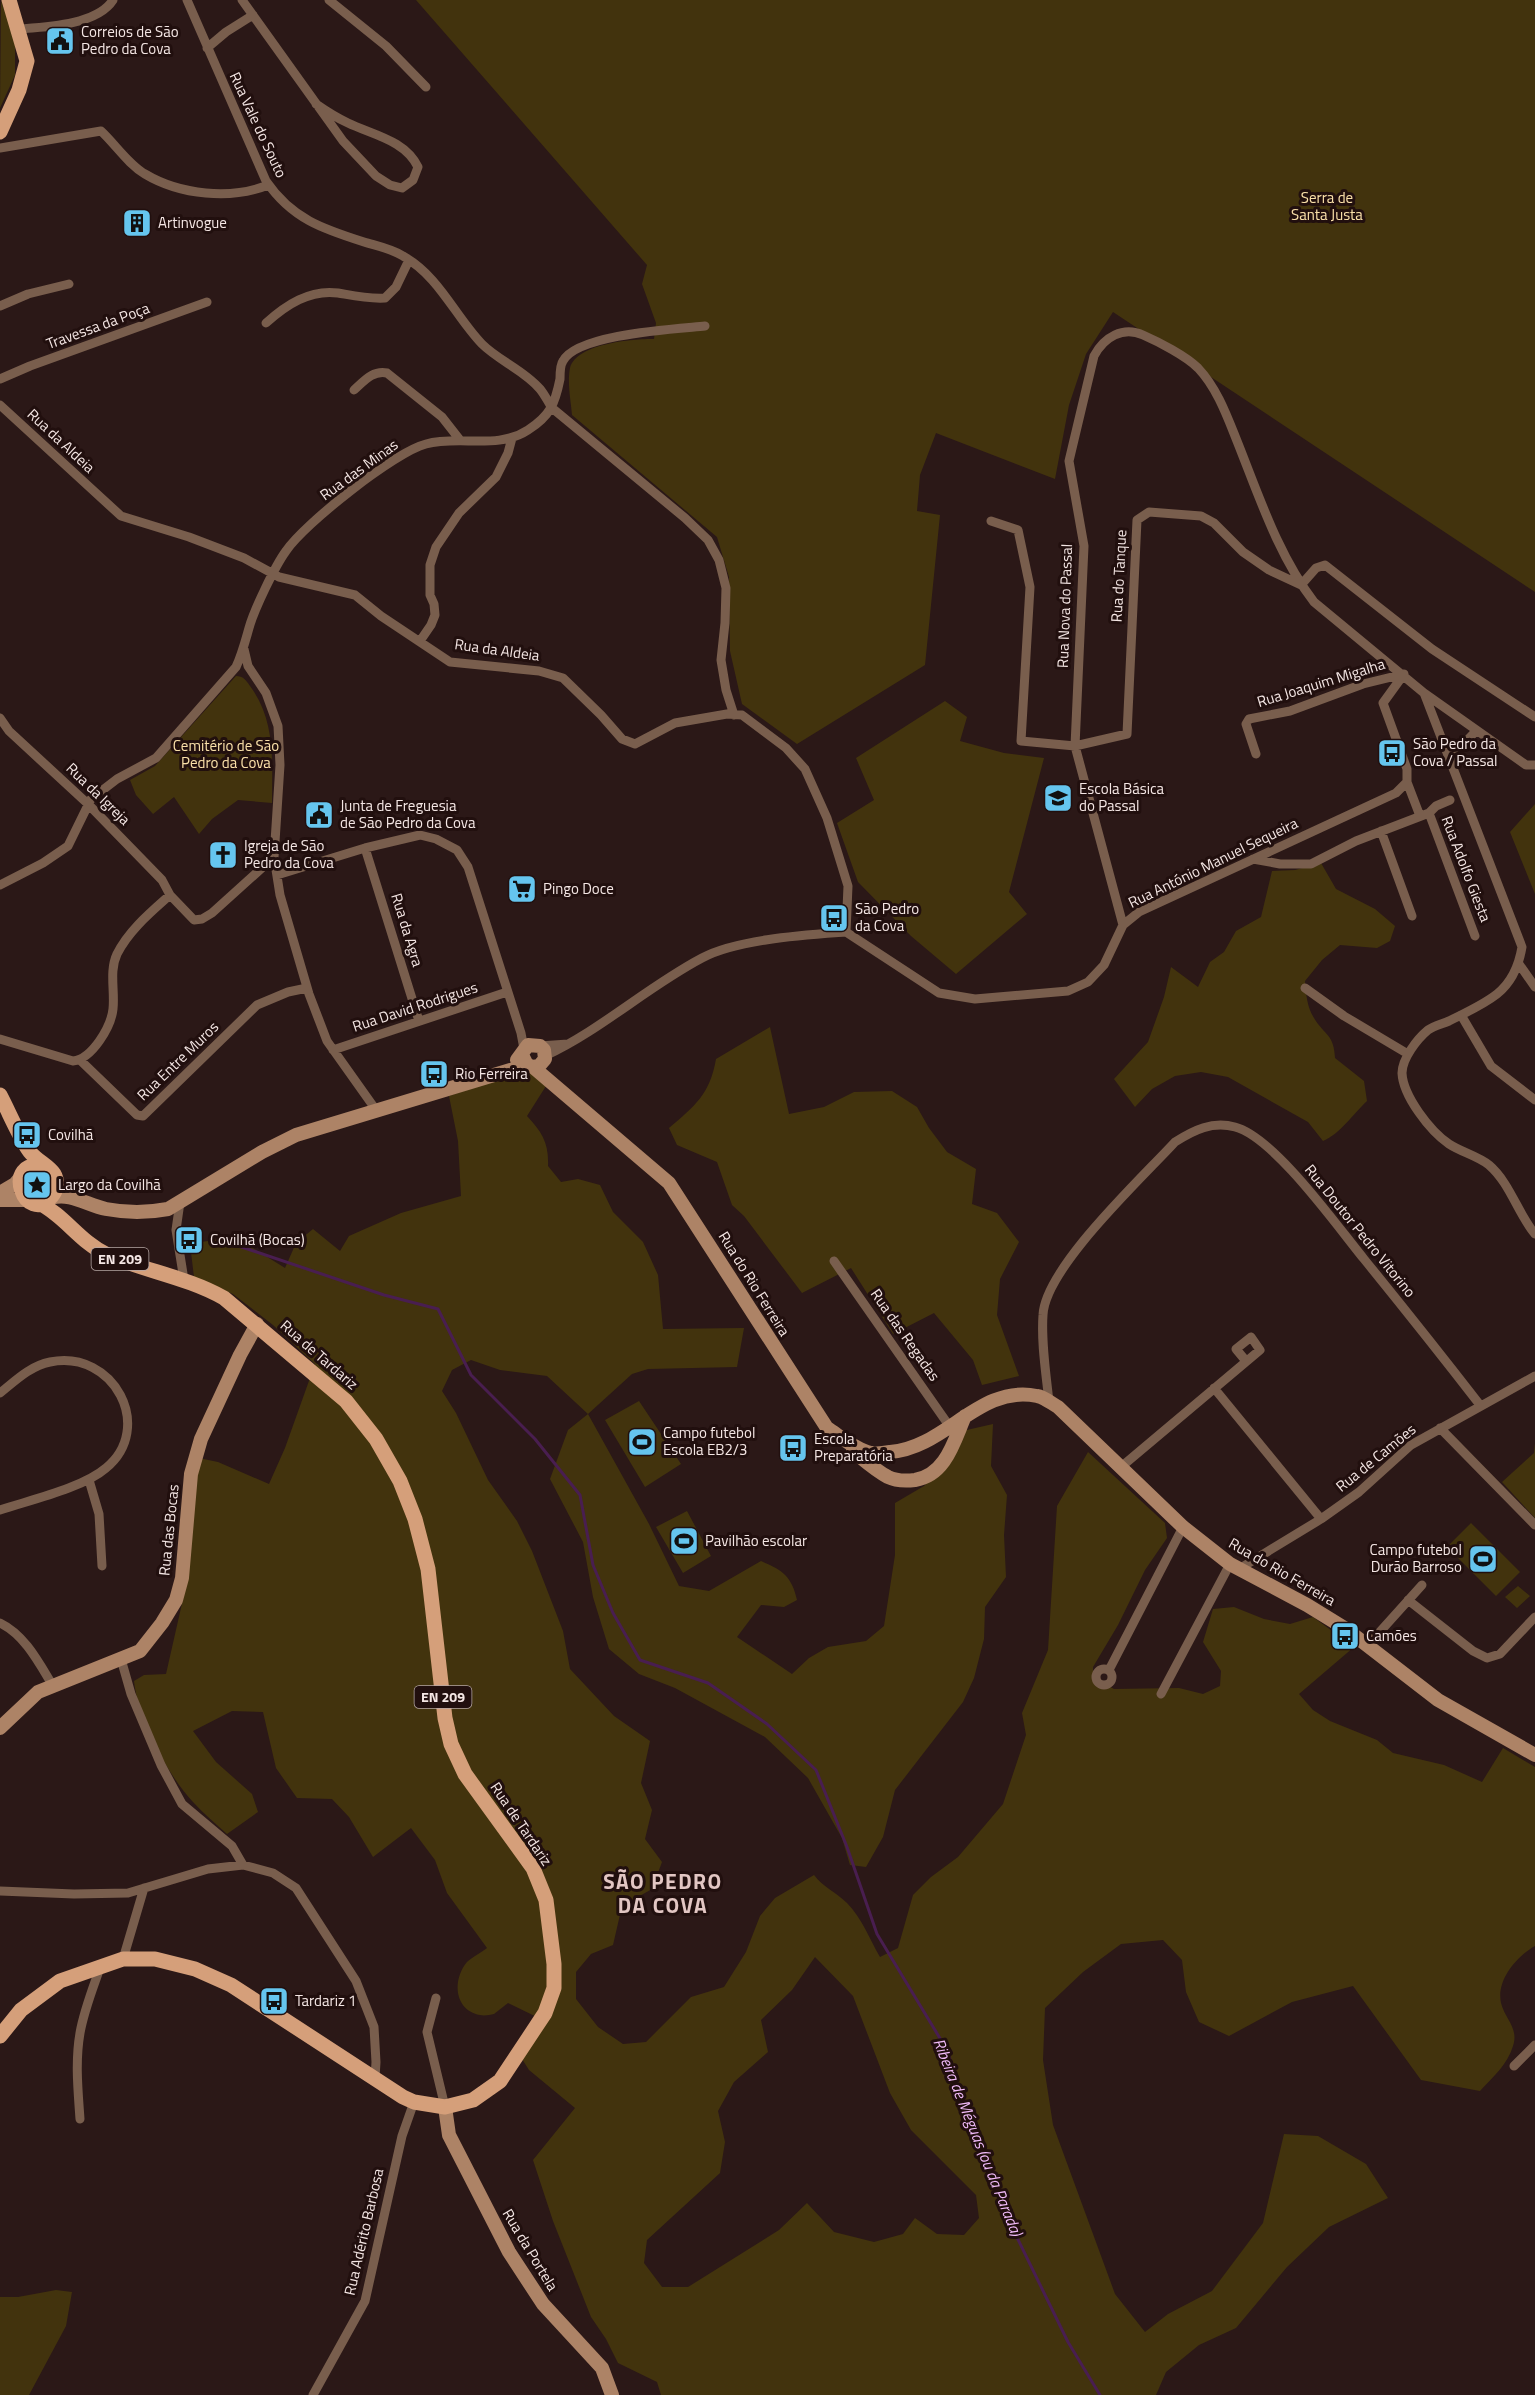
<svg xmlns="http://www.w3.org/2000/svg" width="1535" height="2395" font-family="'Titillium Web',sans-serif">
<rect width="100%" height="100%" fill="#2b1817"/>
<path fill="#42330d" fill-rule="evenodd" d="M416,0h1119v592l-422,-280 -27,42 -17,51 -14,74 -119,-46 -16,42 -3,36 23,4 -15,150 -128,79 -55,-40 -12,-53 -1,-74 -12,-40 -145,-122c-1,-14 -5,-32 -2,-47 7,-25 63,-29 84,-29l2,-16 -14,-39 5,-19z
M1,1l14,37v37l-15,33z
M236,676c7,0 10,4 14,10 26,35 22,75 22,117l-34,-3 -26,19 -13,15 -25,-37 -21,17 -17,-19 -6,-15 25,-14z
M945,701l22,16 -7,24 44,12 40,5 -35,134 18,22 -71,60 -45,-38 -53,-54 -21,-59 37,-23 -18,-42z
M1535,804v90l-25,-62z
M1321,863l15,26 39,20 20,17 -5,15 -13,7 -37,-3 -18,15 -17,21c1,13 2,26 9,37 11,18 20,16 21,40l29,23 3,20c-14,13 -27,33 -44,40l-15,-19 -80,-45 -27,-5 -26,4 -23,13 -17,18 -21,-28 34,-37 16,-45 7,-30 27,20 12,-25 14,-10 12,-21 25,-14 11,-46 23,-1z
M770,1027l19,87 35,-7 30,-15 38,-1 25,16 12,21 18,24 29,17 -4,35 25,9 22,29 -19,37 -3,36 22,61 -37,9 -9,-25 -39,-47 -41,21 -42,-66 -49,25 -58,-77 -12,-11 -15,-43 -40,-17 -8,-17c26,-22 41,-34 47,-69z
M522,1071l10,3 14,12 -19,30c15,16 22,27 21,50l13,16 17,-3 22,6 13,27 30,30 15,33 5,54 81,-1 -7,39 -89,2 -16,5 -44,40 61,110 30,62 30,5 52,-30c22,9 31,16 36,39l-13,7 -23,-2 -24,32 55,37 17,-16 19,-11 38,-6 18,-15 11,-71v-52l29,-17 16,-15 18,-39 35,-8 -2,42 16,29 -3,40 2,42 -21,30 -1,32 -10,39 -11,24 -68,88 -12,47 -17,30 -16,-2 -8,-27 -34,-60 -43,-41 -90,-49 -36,-14 -30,-25 -16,-52 -10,-55 -33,-63 18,-49 20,-16 -41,-38 -47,-6 -29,-10 -19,10 -10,21 14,22 32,67 29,41 15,30 31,80 7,38 44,47 36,25 -9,42 11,27 -7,29 17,23 -10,27 -30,17 -9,39 -22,9 -15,18v27l22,28 25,17 23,-2 45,-45 33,-10 22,-35 14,-36 15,-18 39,-23c9,12 22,17 33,28 15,15 23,37 33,54l18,-9 15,-53 18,-18 27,-20 45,-53 23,-69 -4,-22 26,-63 9,-144 31,-54 77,71 2,15 -22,32 -27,55 -25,42v10l21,12 65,-1 24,6 17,-8 1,-15 -18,-29 10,-33 21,-2 30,12 26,5 23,-7 41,30 -55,47 14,16 17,11 47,19 16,13 51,12 38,17 21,-34 32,19v179c-18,10 -39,34 -34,57 4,16 18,25 12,43 -5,18 -21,32 -33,45l-59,-11 -68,-94 -61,16 -63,34 -30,-14 -13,-30 -4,-32 -19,-20 -42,4 -38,28 -38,36 -2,52 10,65 62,169 30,38 23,-18 44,-23 51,-68 21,-89 34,2 48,28 22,34 -59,29 -42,40 -51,61 -37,17 -33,27 -10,23h-495l-4,-13 -39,-19 -12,-24 -15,-22 -38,-96 -20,-61 42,-52 -46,-38 -7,-11 21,-39 -35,-17 -14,11c-4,1 -10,2 -14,1 -26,-5 -28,-35 -13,-53 5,-5 14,-9 20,-14l-40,-55 -12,-33 -24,-32 -38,29 -24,-40 -17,-18 -35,-1 -21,-30 -13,-56 -31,-1 -39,20 23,31 36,32 6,18 -31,22c-11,-10 -23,-20 -34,-32 -26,-28 -55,-83 -59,-121l10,-6 22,-1 17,-75 11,-142 24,5 51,22 16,-36 30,-84 -42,-39 -40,-31 -39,-17 -4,-33 29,-5 24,3 42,26 11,-25 17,-14 27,22 9,-15 52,-23 60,-17 -3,-55 -9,-45zM815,1957l38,39 37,97 21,37 65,65 3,23 -15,17 -27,-1 -22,-16 -12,16 -29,8 -40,-10 -27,-29 -28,27 -91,57h-26l-18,-24 3,-23 73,-67 5,-31 -7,-31 16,-29 34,-30 -7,-32 31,-30z
M32,1172l13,2 5,7 -1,9 -9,7 -9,-1 -7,-14z
M639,1401l42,63 -36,23 -40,-67z
M1535,1443v75l-33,-36 32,-29z
M687,1511l24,45 -28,17 -27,-46z
M1471,1523l49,49 -24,24 -49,-49z
M1518,1586l12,10 -13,12 -12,-11z
M56,2290l16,2 -6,34 -37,69h-29v-98h18z"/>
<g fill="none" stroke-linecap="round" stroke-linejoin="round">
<path stroke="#491e50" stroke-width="3" d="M218,1239l166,56 54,14 33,66 64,64 45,56 13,70 20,48 27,47 68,23 59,41 49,46 31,77 30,87 70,116 24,80 36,87 61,125 32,53"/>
<path stroke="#795e4d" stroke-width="9" d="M187,0l79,181c26,38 57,48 98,61 13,4 28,7 39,14 36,20 52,60 79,88 17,17 42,26 58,45 5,6 8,13 12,19l133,110 23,22 11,20 7,28 -1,35 -4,37 5,30 8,25
M242,0l101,141 33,35 14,9 12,3 11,-8 5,-13c-13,-27 -45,-32 -70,-44 -11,-5 -22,-12 -32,-19
M329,0l57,46 40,41
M19,29c27,-2 78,-4 94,-29
M207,48l19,-16 27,-17
M0,148l101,-17c15,14 27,33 44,43 35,21 86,26 123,11
M0,306l28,-12 41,-10
M266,323c20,-18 44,-34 72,-30 17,3 30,6 47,5l11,-11 13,-27
M0,379l30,-13 177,-64
M354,390c10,-9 19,-20 33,-17l55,44 18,23
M0,405l121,111 68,21 55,21 35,19 76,18 26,21 69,46 89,9 24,7 38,37 21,24 13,5 40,-21 52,-9 15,1 44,33 19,21 22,49 21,68 -2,46
M991,521l27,9 12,57 -9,154 54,5 52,-12 10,-214 12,-8 52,4 13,7 29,29 26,18 32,15 15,-17 9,-3 107,84 103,68
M420,641l11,-16 4,-10 -1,-11 -4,-9v-30l6,-18 23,-34 37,-36 12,-24 4,-15
M244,649l4,17 18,27 12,33 2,39 -6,92 6,38 29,99 18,47 49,69
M1424,693l102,72h9
M0,718l9,13 79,73 74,76 8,15 24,25 8,-1 10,-6 62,-56
M1256,754l-10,-30 3,-5 41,-8 73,-27 41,-10
M1450,758l26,-27
M1407,782l13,34
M1429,813l46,123
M1381,831l31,85
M365,848l54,173
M1253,859l27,5h31l45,-23 73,-28 7,-7 14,-6
M277,875l88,-27 55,-13 16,4 21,11 11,17 53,166 3,16
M0,885l43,-22 25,-17 23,-47 26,-20 39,-21 80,-91c6,-13 9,-25 13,-39 5,-18 26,-62 37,-77 18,-27 109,-99 140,-107 33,-9 72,6 102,-14 22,-14 27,-26 32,-51 0,-5 0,-14 3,-18 14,-27 112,-32 142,-35
M1123,925l-48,-179 9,-200 -15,-85 25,-105c10,-19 29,-30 49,-21 16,7 43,21 55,33 19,20 29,48 39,73 22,55 41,114 77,161l110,91 98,254c-3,18 -10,35 -25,47 -14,11 -32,19 -48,27 -7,3 -15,5 -21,9 -11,9 -26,29 -26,43 1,23 28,58 47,71 12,8 29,12 40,21 21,18 29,49 46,69
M846,932l93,61 36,6 93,-8 20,-9 16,-17 19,-40 16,-13 257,-119 11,-11v-13l-24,-66 21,-29
M1519,964l16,23
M1305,988l39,28 64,38
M1461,1015l30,51 44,34
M0,1039l73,22c19,-2 38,-34 40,-52 2,-18 -4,-38 4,-55 12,-24 34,-42 53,-59
M540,1046l28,-2
M333,1050l174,-58
M545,1056c56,-26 102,-69 157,-98 35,-19 104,-23 144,-26
M80,1060l57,55 6,1 114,-111 31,-13 19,-4
M180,1202l-4,28 8,50
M834,1261l116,166
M1214,1388l107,131
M0,1393c15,-12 30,-27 50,-31 64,-13 105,66 56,106 -23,20 -76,32 -106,42
M1049,1402c-3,-29 -8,-59 -6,-87 2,-47 99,-137 132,-173 19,-12 37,-21 60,-15 39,10 102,99 129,132 39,48 78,97 116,146
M1440,1428l95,97
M1121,1467l139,-117 -9,-13 -15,12 10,12
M89,1480l10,34 3,52
M1239,1569l82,-50 38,-27 52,-47 124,-69
M1408,1600l65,51 14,7 13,-4 35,-37
M0,1623c25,12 39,40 53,63
M1368,1645l54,-60
M121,1659l10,35 30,71 21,39 50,42 11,19
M1096 1677a8 8 0 1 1 16 0a8 8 0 1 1-16 0Z
M1109,1670l74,-143
M1161,1694l69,-130
M0,1891l74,3 54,-1 80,-24 35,-4 30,8 23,15 60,93 18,46 2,35 -1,16
M123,1959l21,-71
M436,1998l-9,34 18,75
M1514,2066l21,-21
M80,2119c-2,-29 -5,-57 0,-86 4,-23 13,-45 21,-68
M313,2395l52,-94 37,-165 12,-34"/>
<path stroke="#ad8366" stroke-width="14" d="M522,1055l5,10 6,2 136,116 158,245c14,9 28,21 44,25 6,1 13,0 19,-1 56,-4 89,-68 147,-56 7,1 14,7 21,11l125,120 47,37 77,41 39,24 92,71 97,55
M517,1060l11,-15 12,1 4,4 1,9 -6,7 -6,1
M0,1193l15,-9 5,-6
M51,1198c19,-6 36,7 55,11 21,4 41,4 62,0l94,-57 34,-17 231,-70
M0,1200h26
M853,1451c11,9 22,19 35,26 8,4 18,4 27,3 31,-5 39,-39 50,-64
M0,1728l38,-36 102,-41 22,-28 14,-23 6,-22 9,-104 10,-35 39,-84 17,-31
M445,2107l4,28 60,117 34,52 59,64 10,27"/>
<path stroke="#d59f7a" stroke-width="15" d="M0,132l19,-42 8,-29 -18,-61
M0,1095c10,19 18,40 30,57 7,9 19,14 24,22 4,7 3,16 -2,22 -27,33 -52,-40 -7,-29
M0,2036l21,-26 39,-29 63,-22h32l40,10 36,16 172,112 11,5 31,5 28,-7 27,-19 45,-68 9,-25v-24l-8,-64 -13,-32 -68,-94 -14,-30 -6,-26 -17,-149 -13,-50 -15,-38 -24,-42 -30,-38 -122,-103c-37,-21 -80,-27 -118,-44 -26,-12 -42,-39 -67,-51"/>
</g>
<defs>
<g id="civic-square" transform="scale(1.5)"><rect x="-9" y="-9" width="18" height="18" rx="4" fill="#65c5ee" stroke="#210f0e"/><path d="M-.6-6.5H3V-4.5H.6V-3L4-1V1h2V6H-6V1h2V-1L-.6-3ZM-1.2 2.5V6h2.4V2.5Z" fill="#111"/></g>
<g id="building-square" transform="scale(1.5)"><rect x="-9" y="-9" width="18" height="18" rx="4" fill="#65c5ee" stroke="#210f0e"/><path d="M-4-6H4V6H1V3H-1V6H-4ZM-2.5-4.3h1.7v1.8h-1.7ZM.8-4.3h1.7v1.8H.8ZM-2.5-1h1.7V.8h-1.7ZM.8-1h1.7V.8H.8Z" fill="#111"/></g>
<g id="bus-square" transform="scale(1.5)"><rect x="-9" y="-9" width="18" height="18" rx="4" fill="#65c5ee" stroke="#210f0e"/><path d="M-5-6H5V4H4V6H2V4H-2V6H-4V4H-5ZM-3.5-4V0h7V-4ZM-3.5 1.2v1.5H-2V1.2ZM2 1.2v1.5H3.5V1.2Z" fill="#111"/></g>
<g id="school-square" transform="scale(1.5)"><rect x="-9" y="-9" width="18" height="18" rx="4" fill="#65c5ee" stroke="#210f0e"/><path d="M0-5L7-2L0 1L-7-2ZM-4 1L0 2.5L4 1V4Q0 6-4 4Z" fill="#111"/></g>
<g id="church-square" transform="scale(1.5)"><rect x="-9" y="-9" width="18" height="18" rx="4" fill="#65c5ee" stroke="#210f0e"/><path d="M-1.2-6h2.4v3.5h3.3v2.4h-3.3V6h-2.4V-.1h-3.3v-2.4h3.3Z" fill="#111"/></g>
<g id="supermarket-square" transform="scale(1.5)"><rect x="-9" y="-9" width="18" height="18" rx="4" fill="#65c5ee" stroke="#210f0e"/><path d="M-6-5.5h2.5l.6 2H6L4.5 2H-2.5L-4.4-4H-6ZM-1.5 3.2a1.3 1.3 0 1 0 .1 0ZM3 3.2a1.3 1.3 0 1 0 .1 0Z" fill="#111"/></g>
<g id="sight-square" transform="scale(1.5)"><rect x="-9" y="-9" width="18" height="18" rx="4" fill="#65c5ee" stroke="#210f0e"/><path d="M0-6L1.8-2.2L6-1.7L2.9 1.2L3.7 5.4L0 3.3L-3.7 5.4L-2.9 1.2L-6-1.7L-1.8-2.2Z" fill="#111"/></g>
<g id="stadium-square" transform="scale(1.5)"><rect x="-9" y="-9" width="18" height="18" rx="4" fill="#65c5ee" stroke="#210f0e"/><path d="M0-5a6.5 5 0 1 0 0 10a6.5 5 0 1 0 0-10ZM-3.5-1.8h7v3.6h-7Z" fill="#111"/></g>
</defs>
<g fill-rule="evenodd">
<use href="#civic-square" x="60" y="41"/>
<use href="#building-square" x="137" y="223"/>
<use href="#bus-square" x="1392" y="753"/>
<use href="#school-square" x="1058" y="798"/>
<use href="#civic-square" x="319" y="815"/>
<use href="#church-square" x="223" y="855"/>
<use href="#supermarket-square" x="522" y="889"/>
<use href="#bus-square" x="834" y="918"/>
<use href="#bus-square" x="434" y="1074"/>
<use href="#bus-square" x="27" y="1135"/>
<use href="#sight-square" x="37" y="1185"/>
<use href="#bus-square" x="189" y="1240"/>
<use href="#stadium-square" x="642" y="1442"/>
<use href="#bus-square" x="793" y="1448"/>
<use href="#stadium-square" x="684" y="1541"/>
<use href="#stadium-square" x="1483" y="1559"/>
<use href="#bus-square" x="1345" y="1636"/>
<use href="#bus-square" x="274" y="2001"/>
</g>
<g text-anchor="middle" stroke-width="6" stroke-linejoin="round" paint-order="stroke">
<g fill="#210f0e" stroke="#b5a6a4" stroke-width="1.5">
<rect x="91.5" y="1248" width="57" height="22" rx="4.5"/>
<rect x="414.5" y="1686" width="57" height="22" rx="4.5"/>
</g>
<g font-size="14" font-weight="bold" fill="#f4e6e4">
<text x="120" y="1264">EN 209</text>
<text x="443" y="1702">EN 209</text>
</g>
<g font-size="15" fill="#f4e6e4" stroke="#210f0e" text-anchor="start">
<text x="81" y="37">Correios de São<tspan x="81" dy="17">Pedro da Cova</tspan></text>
<text x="158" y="228">Artinvogue</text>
<text x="1413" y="749">São Pedro da<tspan x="1413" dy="17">Cova / Passal</tspan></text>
<text x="1079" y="794">Escola Básica<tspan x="1079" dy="17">do Passal</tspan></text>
<text x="340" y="811">Junta de Freguesia<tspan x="340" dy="17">de São Pedro da Cova</tspan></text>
<text x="244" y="851">Igreja de São<tspan x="244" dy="17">Pedro da Cova</tspan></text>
<text x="543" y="894">Pingo Doce</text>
<text x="855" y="914">São Pedro<tspan x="855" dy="17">da Cova</tspan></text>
<text x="455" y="1079">Rio Ferreira</text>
<text x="48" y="1140">Covilhã</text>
<text x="58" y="1190">Largo da Covilhã</text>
<text x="210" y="1245">Covilhã (Bocas)</text>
<text x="663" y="1438">Campo futebol<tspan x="663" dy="17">Escola EB2/3</tspan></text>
<text x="814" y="1444">Escola<tspan x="814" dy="17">Preparatória</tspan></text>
<text x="705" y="1546">Pavilhão escolar</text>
<text x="1462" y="1555" text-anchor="end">Campo futebol<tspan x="1462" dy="17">Durão Barroso</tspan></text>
<text x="1366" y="1641">Camões</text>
<text x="295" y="2006">Tardariz 1</text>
</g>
<g font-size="15" fill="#f4e6e4" stroke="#210f0e">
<text transform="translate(258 125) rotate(65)" y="5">Rua Vale do Souto</text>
<text transform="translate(98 326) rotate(-20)" y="5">Travessa da Poça</text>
<text transform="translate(61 441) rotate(43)" y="5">Rua da Aldeia</text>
<text transform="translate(359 470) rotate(-36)" y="5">Rua das Minas</text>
<text transform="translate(1119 576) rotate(-87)" y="5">Rua do Tanque</text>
<text transform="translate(1065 606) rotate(-88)" y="5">Rua Nova do Passal</text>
<text transform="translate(497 650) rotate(8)" y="5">Rua da Aldeia</text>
<text transform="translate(1321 683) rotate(-17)" y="5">Rua Joaquim Migalha</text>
<text transform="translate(98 794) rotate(44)" y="5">Rua da Igreja</text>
<text transform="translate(1213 863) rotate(-26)" y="5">Rua António Manuel Sequeira</text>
<text transform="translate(1466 869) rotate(69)" y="5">Rua Adolfo Giesta</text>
<text transform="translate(407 930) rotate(73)" y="5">Rua da Agra</text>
<text transform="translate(415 1007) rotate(-18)" y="5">Rua David Rodrigues</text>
<text transform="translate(178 1061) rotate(-44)" y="5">Rua Entre Muros</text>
<text transform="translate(1360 1231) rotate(51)" y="5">Rua Doutor Pedro Vitorino</text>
<text transform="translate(754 1284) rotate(58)" y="5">Rua do Rio Ferreira</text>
<text transform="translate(905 1335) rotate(55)" y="5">Rua das Regadas</text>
<text transform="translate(319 1355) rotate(41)" y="5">Rua de Tardariz</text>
<text transform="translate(1376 1458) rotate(-39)" y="5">Rua de Camões</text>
<text transform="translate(169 1530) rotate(-84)" y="5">Rua das Bocas</text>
<text transform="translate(1282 1572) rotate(30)" y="5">Rua do Rio Ferreira</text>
<text transform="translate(521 1824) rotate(56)" y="5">Rua de Tardariz</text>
<text transform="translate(364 2232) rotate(-77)" y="5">Rua Adérito Barbosa</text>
<text transform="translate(530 2250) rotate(59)" y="5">Rua da Portela</text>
</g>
<g font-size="15" fill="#fae0a9" stroke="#210f0e">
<text x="1327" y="203">Serra de<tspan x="1327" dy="17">Santa Justa</tspan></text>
<text x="226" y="751">Cemitério de São<tspan x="226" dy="17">Pedro da Cova</tspan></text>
</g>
<g font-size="16" font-style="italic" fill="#f1bbf9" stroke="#210f0e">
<text transform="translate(978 2137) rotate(68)" y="6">Ribeira de Méguas (ou da Parada)</text>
</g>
<g font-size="21" font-weight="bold" letter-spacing="1.5" fill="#e2c6c3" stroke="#210f0e">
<text x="663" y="1889">SÃO PEDRO<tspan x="663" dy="24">DA COVA</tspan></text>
</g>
</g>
</svg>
